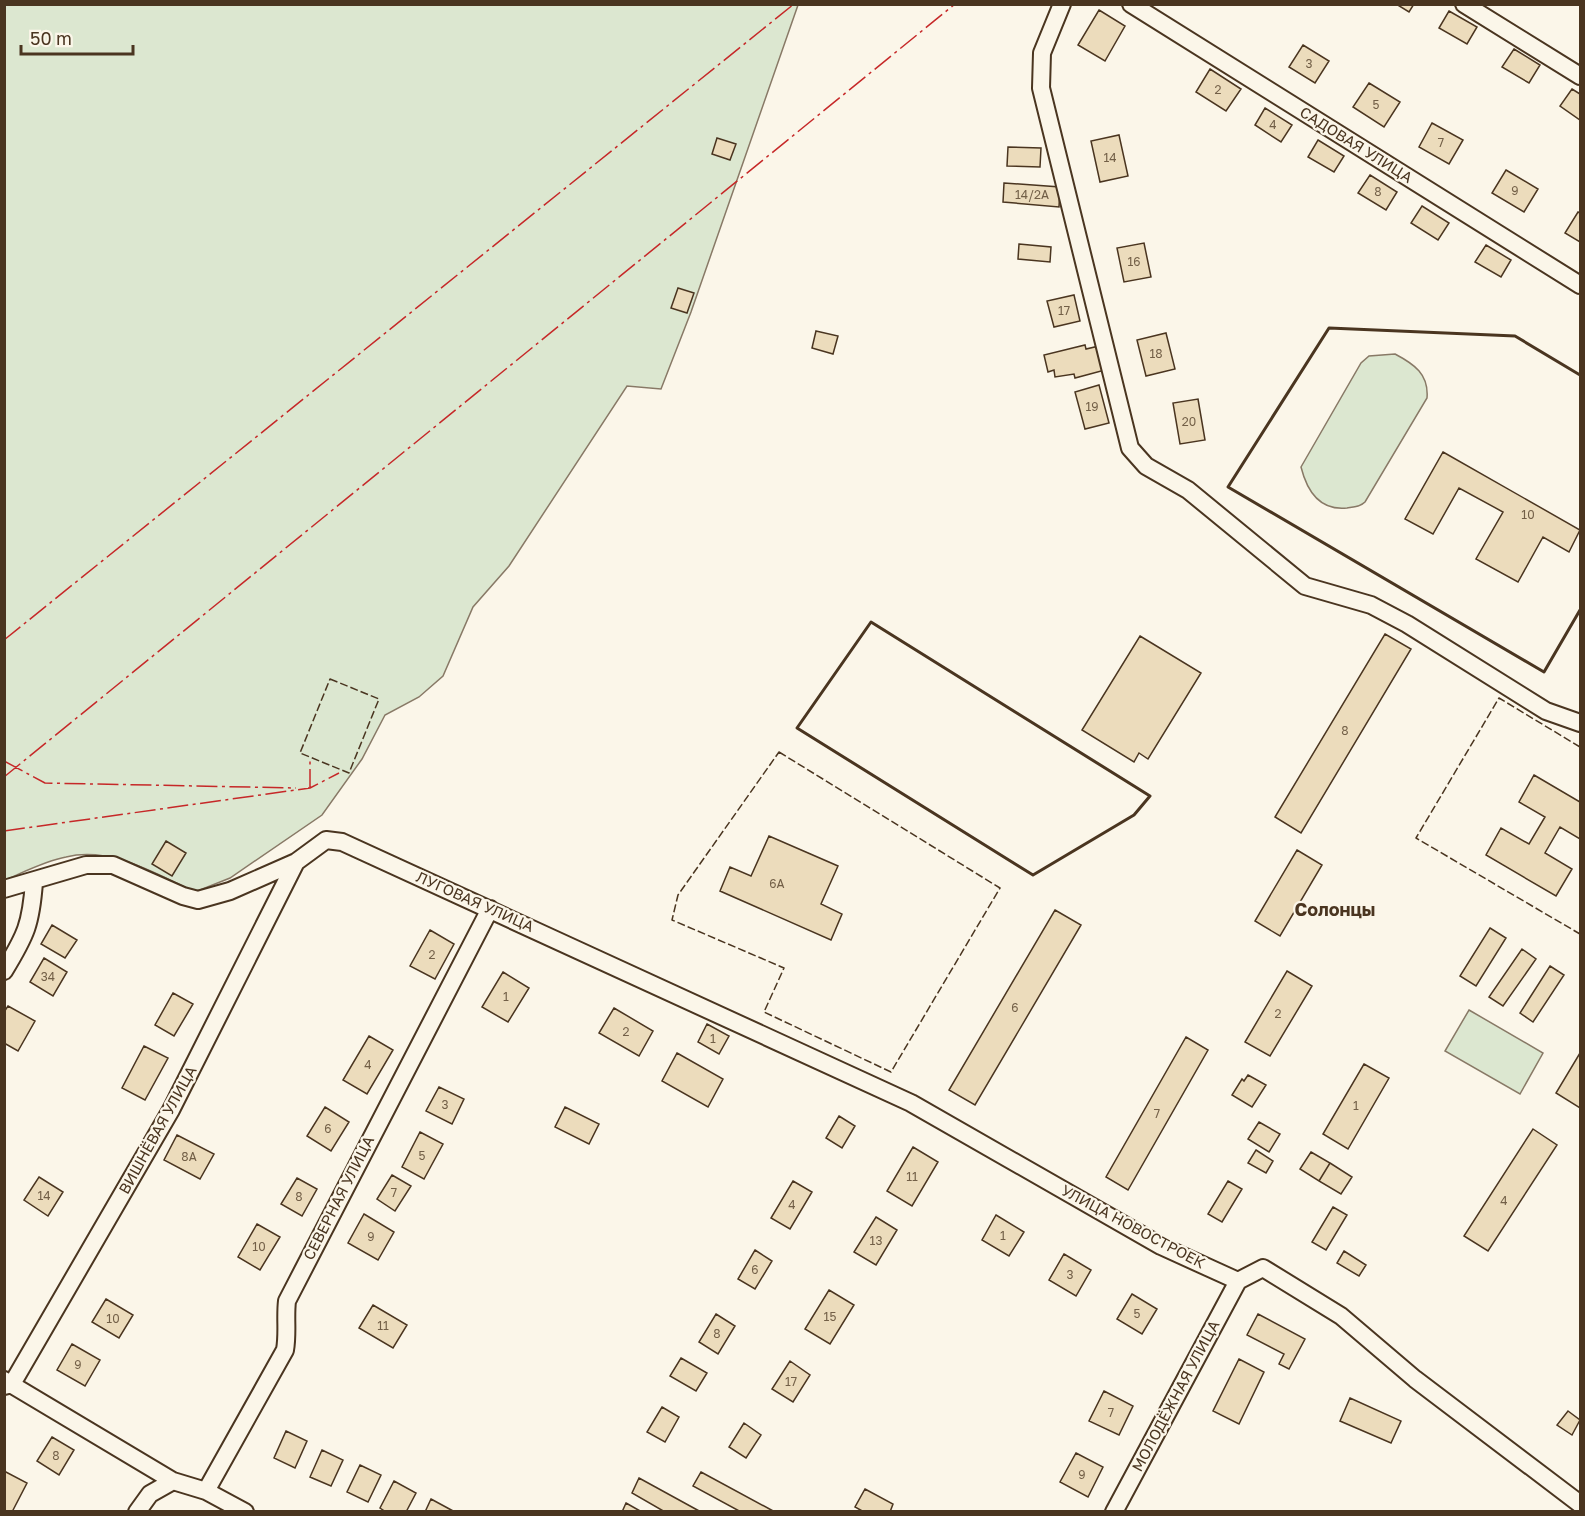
<svg xmlns="http://www.w3.org/2000/svg" width="1585" height="1516" font-family="'Golos Text',sans-serif">
<rect width="100%" height="100%" fill="#fbf6e9"/>
<path fill="#dce7d0" stroke="#887966" stroke-width="1.5" d="M5,5h793l-107,307 -30,77 -34,-3 -118,180 -36,41 -30,69 -24,21 -34,18 -23,44 -40,56 -92,63 -35,14c-39,-18 -84,-46 -129,-35 -21,4 -42,15 -61,23z
M1395,354c19,10 34,20 32,44l-62,104c-5,5 -11,5 -18,6 -28,3 -40,-17 -46,-41l60,-104 8,-7z
M1469,1010l74,43 -23,41 -75,-43z"/>
<path fill="#ecdcbc" stroke="#4a3520" stroke-width="1.5" d="M1396,4h18l-5,8z
M1099,10l26,16 -20,35 -27,-16z
M1449,11l28,16 -10,17 -28,-16z
M1303,45l26,16 -14,22 -26,-16z
M1514,49l26,16 -11,18 -27,-16z
M1210,69l31,20 -15,22 -30,-19z
M1369,83l31,19 -16,25 -31,-20z
M1572,89l8,5v26l-20,-14z
M1265,108l27,17 -11,17 -26,-17z
M1432,123l31,17 -14,24 -30,-17z
M1119,135l9,41 -28,6 -9,-41z
M717,138l19,6 -6,16 -18,-6z
M1318,140l26,16 -10,16 -26,-15z
M1008,147l33,1 -1,19 -33,-1z
M1506,170l32,19 -14,23 -32,-19z
M1370,175l27,17 -11,18 -28,-17z
M1004,183l56,4 -1,20 -56,-5z
M1422,206l27,17 -11,17 -27,-17z
M1578,212l2,1v29l-15,-9z
M1144,243l7,34 -27,5 -7,-34z
M1019,244l32,3 -1,15 -32,-3z
M1486,245l25,15 -10,17 -26,-15z
M678,288l16,5 -7,20 -16,-5z
M1074,295l6,26 -26,6 -7,-26z
M816,331l22,5 -5,18 -21,-6z
M1166,333l9,36 -29,7 -9,-36z
M1085,345l1,4 13,-3 6,24 -30,8 -1,-4 -19,3 -1,-7 -6,2 -4,-17z
M1099,385l10,38 -24,6 -10,-37z
M1198,399l7,41 -25,4 -7,-41z
M1443,452l137,78 -11,22 -26,-15 -25,45 -42,-23 27,-47 -44,-24 -26,46 -28,-15z
M1385,634l26,15 -110,184 -26,-16z
M1140,636l61,37 -53,86 -9,-6 -5,9 -52,-32z
M1534,775l46,27v37l-20,-12 -15,26 27,16 -16,27 -70,-41 15,-27 28,16 16,-27 -26,-15z
M769,836l69,30 -17,38 21,10 -11,26 -111,-49 10,-24 21,9z
M166,841l20,12 -14,23 -20,-12z
M1297,850l25,15 -42,71 -25,-15z
M1055,910l26,15 -106,180 -26,-15z
M52,925l25,15 -12,18 -24,-14z
M1490,928l16,10 -30,48 -16,-10z
M430,930l24,14 -19,35 -25,-13z
M1522,949l14,10 -33,47 -14,-9z
M44,958l23,14 -14,24 -23,-14z
M1550,966l14,9 -31,47 -13,-9z
M1287,971l25,15 -42,70 -25,-14z
M503,972l26,16 -21,34 -26,-15z
M173,993l20,11 -19,32 -19,-11z
M8,1006l27,15 -17,30 -14,-8v-31z
M614,1008l39,23 -14,25 -40,-23z
M707,1024l22,12 -10,18 -21,-12z
M369,1036l24,14 -26,44 -24,-14z
M1186,1037l22,13 -80,140 -22,-13z
M144,1046l24,12 -23,42 -23,-12z
M677,1053l46,26 -15,28 -46,-26z
M1580,1053v55l-24,-15z
M1364,1064l25,14 -41,71 -25,-15z
M1248,1075l18,10 -14,22 -20,-12 10,-16 2,2z
M439,1087l25,12 -12,25 -26,-13z
M325,1107l24,15 -18,29 -24,-15z
M565,1107l34,17 -10,20 -34,-17z
M839,1116l16,10 -13,22 -16,-10z
M1259,1122l21,12 -11,18 -21,-13z
M1533,1129l24,16 -69,106 -24,-15z
M420,1132l23,12 -19,35 -22,-12z
M177,1135l37,19 -14,25 -36,-19z
M913,1147l25,15 -26,44 -25,-15z
M1256,1150l17,11 -7,12 -18,-10z
M1311,1152l19,11 -11,18 -19,-12z
M1330,1163l22,14 -11,17 -22,-13z
M392,1175l19,11 -16,25 -18,-12z
M39,1177l24,15 -15,24 -24,-16z
M297,1178l20,11 -15,27 -21,-12z
M793,1181l19,11 -22,37 -19,-11z
M1228,1181l14,8 -20,33 -14,-8z
M1333,1207l14,8 -21,35 -14,-8z
M364,1214l30,18 -16,28 -30,-17z
M996,1215l28,17 -15,24 -27,-16z
M876,1217l21,13 -21,35 -22,-13z
M257,1224l23,13 -20,33 -22,-13z
M755,1250l17,11 -17,28 -17,-10z
M1344,1251l22,14 -7,11 -22,-13z
M1064,1254l27,16 -15,26 -27,-16z
M829,1290l25,15 -24,39 -25,-15z
M1132,1294l25,15 -15,25 -25,-15z
M106,1299l27,16 -14,23 -27,-16z
M373,1305l34,20 -14,23 -34,-20z
M716,1314l19,12 -17,28 -19,-12z
M1258,1314l47,25 -16,30 -10,-5 5,-10 -37,-19z
M72,1344l28,16 -15,26 -28,-16z
M681,1358l26,15 -11,18 -26,-15z
M1239,1359l25,13 -25,52 -26,-13z
M790,1361l20,14 -17,27 -21,-13z
M1104,1391l29,15 -14,29 -30,-14z
M1350,1398l51,23 -10,22 -51,-22z
M662,1407l17,10 -14,25 -18,-10z
M1568,1411l12,9 -8,15 -15,-10z
M744,1423l17,12 -15,23 -17,-11z
M286,1431l21,10 -12,27 -21,-10z
M52,1437l22,13 -15,25 -22,-14z
M322,1450l21,10 -12,26 -21,-9z
M1076,1453l27,14 -15,30 -28,-15z
M360,1465l21,10 -13,27 -21,-10z
M4,1471l23,12 -15,29h-8z
M701,1472l74,40h-34l-48,-26z
M639,1478l62,34h-36l-33,-19z
M394,1481l22,12 -10,19h-20l-6,-4z
M865,1489l28,15 -3,8h-26l-9,-5z
M431,1499l24,13h-30z
M626,1503l16,9h-20z"/>
<g fill="none" stroke-linecap="round" stroke-linejoin="round">
<g stroke="#4a3520" stroke-width="20">
<path id="minor" d="M1062,4l-20,49 -1,35 89,360 16,18 42,24 117,96 66,19 36,19 139,87 34,12
M1131,4l449,281
M1464,4l116,72
M4,889l82,-24h27l70,31 15,4 32,-9 66,-29 30,-22 16,2 569,261 250,143 77,35 25,-13 78,48 74,63 165,125
M4,971c22,-36 27,-47 30,-89
M4,1380l169,101 33,10 39,21
M4,1386l8,-2 159,-274 125,-248
M206,1491l79,-141c3,-17 0,-32 2,-49l203,-392
M137,1512l13,-18 23,-13
M1114,1512l124,-231"/>
</g>
<use href="#minor" stroke="#fbf6e9" stroke-width="16"/>
<path stroke="#4a3520" stroke-width="1.5" stroke-dasharray="8 3" stroke-linecap="butt" d="M330,679l49,20 -30,74 -49,-20z
M1580,747l-81,-49 -83,140 164,96
M779,752l221,136 -109,184 -127,-60 20,-44 -112,-48 6,-25z"/>
<path stroke="#4a3520" stroke-width="3" d="M1580,375l-65,-39 -186,-8 -101,159 316,185 36,-62
M871,622l279,174 -16,19 -101,60 -236,-147z"/>
<path stroke="#c62828" stroke-width="1.5" stroke-dasharray="21 4.5 3 4.5" stroke-linecap="butt" d="M4,640l790,-636
M4,761l41,22 251,5
M4,777l951,-773
M308,788h2v-27
M4,831l306,-43 29,-15"/>
</g>
<g text-anchor="middle" stroke-width="4.5" stroke-linejoin="round" paint-order="stroke">
<g font-size="12" fill="#725f47">
<text x="1309" y="68">3</text>
<text x="1218" y="94">2</text>
<text x="1376" y="109">5</text>
<text x="1273" y="129">4</text>
<text x="1441" y="147">7</text>
<text x="1110" y="162">14</text>
<text x="1515" y="195">9</text>
<text x="1378" y="196">8</text>
<text x="1032" y="199">14/2А</text>
<text x="1134" y="266">16</text>
<text x="1064" y="315">17</text>
<text x="1156" y="358">18</text>
<text x="1092" y="411">19</text>
<text x="1189" y="426">20</text>
<text x="1528" y="519">10</text>
<text x="1345" y="735">8</text>
<text x="777" y="888">6А</text>
<text x="432" y="959">2</text>
<text x="48" y="981">34</text>
<text x="506" y="1001">1</text>
<text x="1015" y="1012">6</text>
<text x="1278" y="1018">2</text>
<text x="626" y="1036">2</text>
<text x="713" y="1043">1</text>
<text x="368" y="1069">4</text>
<text x="445" y="1109">3</text>
<text x="1356" y="1110">1</text>
<text x="1157" y="1118">7</text>
<text x="328" y="1133">6</text>
<text x="422" y="1160">5</text>
<text x="189" y="1161">8А</text>
<text x="912" y="1181">11</text>
<text x="394" y="1197">7</text>
<text x="44" y="1200">14</text>
<text x="299" y="1201">8</text>
<text x="1504" y="1205">4</text>
<text x="792" y="1209">4</text>
<text x="1003" y="1240">1</text>
<text x="371" y="1241">9</text>
<text x="876" y="1245">13</text>
<text x="259" y="1251">10</text>
<text x="755" y="1274">6</text>
<text x="1070" y="1279">3</text>
<text x="1137" y="1318">5</text>
<text x="830" y="1321">15</text>
<text x="113" y="1323">10</text>
<text x="383" y="1330">11</text>
<text x="717" y="1338">8</text>
<text x="78" y="1369">9</text>
<text x="791" y="1386">17</text>
<text x="1111" y="1417">7</text>
<text x="56" y="1460">8</text>
<text x="1082" y="1479">9</text>
</g>
<g font-size="15" fill="#4a3520" stroke="#fbf6e9">
<text transform="translate(1356 145) rotate(32)" y="5">САДОВАЯ УЛИЦА</text>
<text transform="translate(475 902) rotate(24)" y="5">ЛУГОВАЯ УЛИЦА</text>
<text transform="translate(158 1130) rotate(-61)" y="5">ВИШНЁВАЯ УЛИЦА</text>
<text transform="translate(339 1198) rotate(-63)" y="5">СЕВЕРНАЯ УЛИЦА</text>
<text transform="translate(1133 1227) rotate(28)" y="5">УЛИЦА НОВОСТРОЕК</text>
<text transform="translate(1176 1396) rotate(-62)" y="5">МОЛОДЁЖНАЯ УЛИЦА</text>
</g>
<g font-size="18" font-weight="bold" fill="#4a3520" stroke="#fbf6e9">
<text x="1335" y="916">Солонцы</text>
</g>
</g>
<rect width="1585" height="1516" fill="none" stroke="#4a3520" stroke-width="12"/>
<path d="M21 45v9h112v-9" fill="none" stroke="#4a3520" stroke-width="3"/>
<text x="30" y="45" font-size="18" fill="#4a3520" stroke="#fbf6e9" stroke-width="4.5" paint-order="stroke">50 m</text>
</svg>
